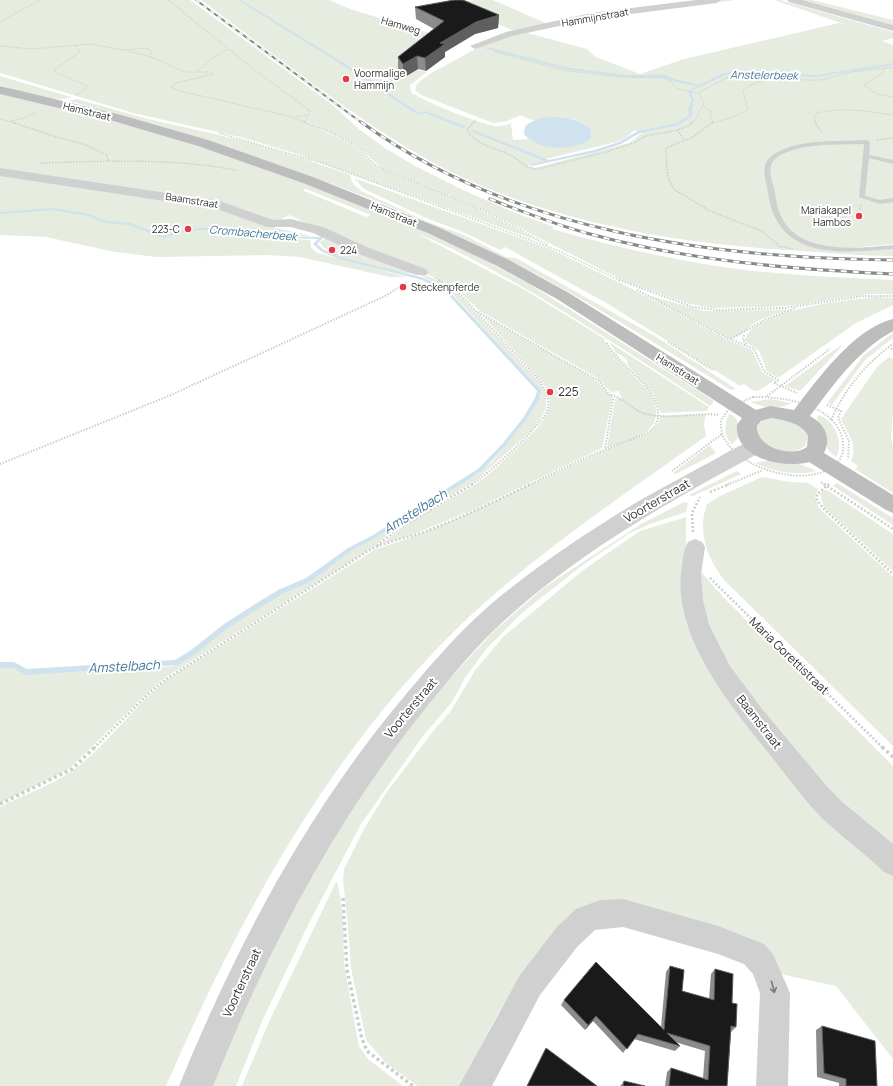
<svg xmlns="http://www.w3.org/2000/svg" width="893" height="1086" font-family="Manrope,sans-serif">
<rect width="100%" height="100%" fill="#fff"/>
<path fill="#e6ecdf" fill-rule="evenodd" d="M0,0h190l144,106 26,24 25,18 28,17 50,25 52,23 39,14 -2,2c66,19 133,34 202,42 46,5 93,7 139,9v14h-25l-72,11 -28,2 -56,1 -26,-5 -62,-22 -146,-74 -97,-40 -26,-23 -49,-23v1l46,22 24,22 97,40 68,36 -250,-90 -51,-15 -107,-24 -133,-40z
M201,0h125l24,10 91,28 -29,23 -4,-1 -6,4 5,4 20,4 -17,13v3l2,5c14,9 67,31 84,33 5,1 13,-2 16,-3l-1,2 2,15 16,-1 16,6 23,2 15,-4 8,-5v-8c-9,-12 -31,-14 -45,-12 -4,0 -9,3 -13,2 -4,-1 -8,-3 -12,-5l-14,6 -14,2 -72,-28 -6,-5 2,-6 11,-9 64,-35 94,-22 138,-18h11l-137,18 -71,15 60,16 9,8 44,17 44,-15 155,-36 8,2 -73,-25h6l113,32v6l-11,3 11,4v199l-66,6 29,2 37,-3v7c-30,0 -61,-3 -91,-5 -131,-7 -277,-32 -391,-101 -73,-44 -141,-99 -210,-150zM635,130l7,3 -13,10 -94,25 -8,-3 19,-4 -74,-30 74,28 70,-17 8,-3z
M474,0h19l57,25 -38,5 -59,-25z
M804,0h8l81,20v5z
M0,76l71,21c-18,8 -52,-6 -71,-12z
M0,93l120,30 67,19 104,36 132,52 48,23 60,32 183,116 -4,5c-57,-38 -114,-75 -172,-110 -40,-23 -79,-46 -122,-63l109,57 80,49 -1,1 7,11 38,41c23,35 -13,49 -42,55l8,-48 7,-1 -4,-7 -7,1 -15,-15 -116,-66 -20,-19 -16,-11 -63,-24 -92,-42 -13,7 -59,-21 -217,-31zM306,189l65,26 -5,2 -64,-27z
M77,99l67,19 101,23 57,17 48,17 3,9 8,7 67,31 36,13 42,22 10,1 142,80 78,51 -5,1c-80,-49 -158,-100 -243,-140 -134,-65 -276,-109 -419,-149z
M0,173l189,27 87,28 35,8h-36l-1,2 36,2 1,8 7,5 89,24h-17l-90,-20 -33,-2 -110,2 -42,-5 -69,-15 -46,-2z
M354,178l199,72 75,37 98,52 26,11 10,22 13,8 -17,11 -6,-1 -8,-6 -4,2 -132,-82 -103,-57 -5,3 -37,-18 -37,-14 -62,-29z
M327,237l85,36c-18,1 -86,-14 -92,-31z
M422,274l25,10 8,6 85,93 6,11v13l-5,11 -9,12 -57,51 -85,52 -15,13 -209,131 -18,15 -78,76 -14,8 -56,27v-136h13l12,7 139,-7 8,-1 18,-9 35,-28 31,-21 17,-10 32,-14 43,-33 28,-14 78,-50 24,-13 12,-10 36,-44 15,-24v-3l-3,-6 -88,-96 -30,-16z
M647,295l57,16 84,-1c-10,3 -20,6 -30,11 -11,6 -17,17 -30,17z
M879,297l14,1v7l-37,18 -78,55 -11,-7 -8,-20 -14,-10c2,-30 109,-43 134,-44z
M482,315l102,58c12,7 21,14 28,27l-10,48 -127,61 -66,27 -25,7c25,-25 62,-39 92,-59 16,-11 29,-25 43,-38 19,-18 42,-36 24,-63z
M893,333v5l-28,22 -33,45 -5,-2 37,-48z
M609,342l100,65 -2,4 -46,2 -8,-19 -26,-30v-4l-6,-5 -5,-2z
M841,345l1,1 -42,45 -15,-5z
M889,357l4,2v53l-2,24 2,11v46l-38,-24 3,-3 -7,-5c7,-17 -3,-27 -10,-42l36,-52z
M770,399l21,4c-13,8 -28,4 -41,-1z
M706,414l-2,10 2,12c-81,58 -164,113 -237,181 -137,129 -229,298 -303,469h-166v-279c25,-13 53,-22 76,-39 34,-26 58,-63 92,-89l208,-130 34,-11 45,-18 150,-70 40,-15 12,-9 4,-10z
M729,414c10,3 12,14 9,24l-6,6c-9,-8 -8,-20 -3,-30z
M818,415c16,4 27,28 18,42 -10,-6 -21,-30 -18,-42z
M778,418c11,4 25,6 30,19l-3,9c-16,12 -35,2 -47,-9l-1,-10c4,-8 12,-9 21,-9z
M710,445l6,8 -40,21 -3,-1z
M768,460l35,5 13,6c-21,5 -41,1 -61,-8z
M737,471l4,3 -48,22 -4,-1z
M762,477l28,5 18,1 10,6 -3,8 4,11 74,69v169l-168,-165c-18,-23 -28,-49 -18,-77l13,-8z
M837,483l56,35v7l-60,-39z
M827,490l66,44v37l-69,-64 -4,-12 2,-4z
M684,502l4,1 -2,9 -36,12 -20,9 -46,31 -61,48 -37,37 -21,29 -13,24 -29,34 -62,88 -51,97 -47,98 -27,67h-26l16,-41 82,-166 62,-99 61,-81 63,-68 51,-44 96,-63z
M686,517v25l13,98 194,229v190l-57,-73 -56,-12 -154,-71 -104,73 -25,39 -37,71h-42l-32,-23 -20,-23 -15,-72 -4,-51 -4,-37 1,-11 20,-40 22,-36 48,-63 16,-18 26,-43 28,-33 78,-65 58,-40z
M696,566l27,31 170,169v89l-50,-44 -131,-161z
M336,882l2,2 5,32 1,48 15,82 9,13 35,27h-161l26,-62z"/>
<path fill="#cfe2ee" d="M557,117c12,1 26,3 34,13v8c-15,14 -54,13 -67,-4l1,-7c7,-9 21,-10 32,-10z"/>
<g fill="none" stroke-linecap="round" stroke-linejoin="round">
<path fill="#cfe2ee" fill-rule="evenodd" d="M238,0h3l148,91v2l30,20 7,-2 40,16 -3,1 -38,-15 -7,2 -32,-21v-2z
M487,47l83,21 56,7h40l8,4 25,6 22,-11 15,-3 80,4 77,-12v2l-77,12 -80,-4 -13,3 -32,15 3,9 -2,8 1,7 -14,10 -39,8 -19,11 -25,8 -64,14h-1v-2l14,-3 -75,-30 3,-1 76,30 45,-10 25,-8 19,-11 39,-8 12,-8 -1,-7 4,-8 -4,-9 9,-5 -25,-5 -7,-4h-39l-56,-7 -84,-21z
M53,208l36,6 17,7 25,2 32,13 23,-7 17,-1 33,1 49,7 35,1 2,-2h2v2l-7,7 7,6 20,8 77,19 24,10 96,103v1l-1,7 -14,22 -20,25 -24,26 -105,66 -25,13 -42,32 -28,12 -26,16 -28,18 -33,26 -17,11 -152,10 -13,-7h-13v-6h14l13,7 148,-9 16,-10 33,-26 28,-18 26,-16 28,-12 42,-30 25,-13 105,-66 25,-26 20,-25 12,-20 2,-7 -94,-102 -24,-10 -77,-19 -20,-8 -9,-8 5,-5 -33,-1 -49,-7 -33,-1 -17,1 -23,7 -34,-13 -24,-2 -17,-7 -35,-6 -53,4v-2z"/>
<path stroke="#cdcdcd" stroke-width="1" stroke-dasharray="1 1" stroke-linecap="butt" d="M168,0l92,74 48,35 2,3 -5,9
M328,0l23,10 79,24
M0,22l40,-22
M75,45l5,7 -26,18 5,4 27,11v4l-10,6
M0,46l32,3 58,-5 35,6 22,-2 4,3v6l34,15h27l2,2 -38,9 -5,4 9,4 104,24 23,8
M129,51l22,6
M495,52l73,19 54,6 43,1 7,4 5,7 21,4 28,-15 13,-3 22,5
M885,68l-4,6 -17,11 13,9 16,3
M198,71l12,-11 18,-11
M702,106l9,5 -1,6 3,5
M294,117l13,-2
M0,119l15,4
M11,121l14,-3 12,-6
M474,123l2,-4
M691,123l4,-3 9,-17 -6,-10
M712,123l21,-6 15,-7 -5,-19c22,-19 48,-10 74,-11 10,0 20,-5 30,-7 15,-3 31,-4 46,-6
M816,123l-2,-5 3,-5c26,-6 50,-2 76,2"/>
<path stroke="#cdcdcd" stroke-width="1.5" stroke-dasharray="1.5 1.5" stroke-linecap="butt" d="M12,122l44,15 30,8 21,10 1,6
M304,122l22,8 28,14 23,22 106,44 65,35
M474,122l-7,8c10,16 28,17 43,25 10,5 16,14 28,14l68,-17 30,-10 9,-6 30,-5 13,-5 5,-4
M713,122l-20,15 -27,11c1,15 -1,30 9,42l35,21 52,20 17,15 14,3
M815,122l7,11
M677,130l7,10
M219,133l103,30 235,87 64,31
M877,140l16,-2
M40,163c66,-2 131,-5 196,7
M859,212l2,-7
M435,278l6,3"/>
<path stroke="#cdcdcd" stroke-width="2" stroke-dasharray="1.5 1.5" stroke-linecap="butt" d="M439,280l14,8 9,8 78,85c5,9 12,21 6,32 -7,15 -59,62 -75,72
M619,280l74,27 25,3 67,-2 78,-12h30
M637,290l86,46 31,13 10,22 14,9 -4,3 23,10
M478,312l121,69 14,18 -8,50
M744,335l-1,5 4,5
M731,339l33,-19 32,-12
M668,342l45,28
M888,347l5,3
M611,395c14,3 22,17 36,19 23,6 48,-2 72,1
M767,396l63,-47
M753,397c30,-1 86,8 90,46 1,8 -1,16 -8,22 -29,24 -97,4 -112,-29 -2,-5 -2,-11 -2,-16l9,-13z
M827,405l14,6 -3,7 11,23 -1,18
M831,420c14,-31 34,-56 62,-76
M0,464l171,-69 214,-99 23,-14
M672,471l50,-37
M821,482l4,3
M529,485c33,-16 64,-32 98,-44 9,-3 25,-8 29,-17 4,-7 2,-16 -1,-23 -9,-21 -38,-39 -49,-59
M727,485l36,-15"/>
<path stroke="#cdcdcd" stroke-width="2.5" stroke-dasharray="2 2" stroke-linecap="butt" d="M824,484l69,45
M829,484l-12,10v6l6,8 70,66
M710,492l19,-8
M693,532l-1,-19 8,-16
M377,546l18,-15 78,-47
M710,578l173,170
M94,748l56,-56 18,-14 200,-127c17,-10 37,-12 56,-19 37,-14 72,-31 107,-48"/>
<path stroke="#cdcdcd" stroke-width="3.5" stroke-dasharray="3 3" stroke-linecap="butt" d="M882,747l11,10
M0,804l72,-35 23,-22
M343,898l4,72 15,69 5,12 46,35"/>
<path fill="#d0d0d0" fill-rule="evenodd" d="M867,140l3,2 -1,13 24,5v4l-24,-6 -4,38 15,4 13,-2v4l-13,2 -21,-7 5,-53c-26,1 -69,-2 -89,15 -8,7 -4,20 -1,29 2,11 3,22 9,32 20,35 77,28 110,25v4c-38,3 -96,11 -117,-30 -6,-10 -7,-22 -9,-32 -3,-13 -6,-25 7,-33 27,-16 63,-12 93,-14z"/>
<path fill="#d0d0d0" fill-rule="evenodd" d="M696,0h25l-4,3 -126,16 -79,17 -37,13 -5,-3 36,-14 85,-19z
M0,168l220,33 53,19 18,-1 32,8 46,21 57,21 2,3 -2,3h-10l-57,-21 -46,-21 -22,-6h-24l-50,-18 -217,-33z
M695,539l7,3 3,5 -4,27 2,26 6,25 21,41 32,43 62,74 16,17 53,44v32l-9,-4c-20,-19 -42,-35 -62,-54 -19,-19 -35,-42 -52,-63 -40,-50 -100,-121 -88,-190 1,-8 2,-16 6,-23z
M623,899l95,27 46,18 9,10 17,39 -2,93h-32l4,-93 -7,-19 -9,-10 -26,-10 -95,-27 -28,3 -18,17 -37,48 -48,91h-33l61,-111 37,-48 19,-18 24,-9z"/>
<path fill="#d0d0d0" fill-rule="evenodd" d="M787,0h16l90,25v6l-104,-29z
M756,439l7,2 3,5 -3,5c-90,48 -181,99 -257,168 -30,27 -56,59 -81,90 -92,114 -158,242 -212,377h-34c58,-142 129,-276 228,-393 26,-31 53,-62 83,-88 46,-39 96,-72 147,-103 25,-14 50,-28 75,-41 14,-8 29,-17 44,-22z"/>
<path fill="#bdbdbd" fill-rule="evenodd" d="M0,86l121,29 87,25 105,37 125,50 71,33 60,33 187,117 14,-4 24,4c24,-31 59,-81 99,-91v12c-36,20 -59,53 -83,85 14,8 22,21 14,37l69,42v18l-7,-3 -77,-48c-24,7 -75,-3 -72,-37l5,-7 -185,-119 -60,-33 -69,-33 -125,-50 -105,-37 -85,-25 -113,-27zM771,418c13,2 31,5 37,18l-1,11c-15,11 -51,1 -50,-21l4,-5z"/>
<g stroke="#888" stroke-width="2">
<path id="rail-far1" d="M196,0l166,123"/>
</g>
<g stroke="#888" stroke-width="3">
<path id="rail" d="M361,122c152,110 349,136 532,138
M490,199c33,13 66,26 100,35 99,27 201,35 303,40"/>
</g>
<use href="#rail-far1" stroke="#fff" stroke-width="1.5" stroke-dasharray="4.5" stroke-linecap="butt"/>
<use href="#rail" stroke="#fff" stroke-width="2" stroke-dasharray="6" stroke-linecap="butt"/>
</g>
<path fill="#8c8c8c" d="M415,7l84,8 -1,13 -23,6 -30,18v5l-19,14 -8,-2 -15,9 -5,-8v-13l36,-28 -18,-10z
M670,966l12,25 27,8 2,-25 4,-5 17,34 4,24 -5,5 -4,54h-62l2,-14 4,-4 32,10 2,-27 -30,-9 5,4 -5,5 -41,-12 -11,14 -30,-32 -8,9 -24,-25 3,-5 97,27 5,-55z
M822,1026l55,60h-38v-3l-22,-6 -1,-47z
M624,1081l21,5h-25l1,-1z"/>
<path fill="#5f5f5f" d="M499,15l-1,13 -23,6 -30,18v5l-19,14 -1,-13 15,-15 36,-21z
M417,56l1,13 -15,9v-14z
M596,1016l-3,5 -8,9 3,-5z"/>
<path fill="#1a1a1a" stroke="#5f5f5f" d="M454,0h9l36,15 -23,7 -36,21 5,1 -20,14 -8,-2 -14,8 -5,-7 46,-36 -29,-14z
M596,962l68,68 6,-64 14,4 -2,21 32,9 1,-31 18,5 -1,29 5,1 -1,23 -5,-1 -4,60h-58l2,-18 37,12 2,-34 -43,-13 13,13 -42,-12 -11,15 -31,-33 -8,9 -24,-25z
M822,1026l53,15 2,45h-31v-7l-22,-6z
M546,1048l51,38h-70z
M624,1081l21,5h-22z"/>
<defs><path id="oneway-shaft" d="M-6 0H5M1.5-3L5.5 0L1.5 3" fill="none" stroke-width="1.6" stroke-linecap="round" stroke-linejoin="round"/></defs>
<use stroke="#7a7a7a" href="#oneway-shaft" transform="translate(773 987) rotate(75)"/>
<g fill="#e63946" stroke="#fff" stroke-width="1.5">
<circle cx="346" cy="79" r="4"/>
<circle cx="859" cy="216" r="4"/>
<circle cx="188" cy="229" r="4"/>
<circle cx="332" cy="250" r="4"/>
<circle cx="403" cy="287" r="4"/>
<circle cx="550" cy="392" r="4"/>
</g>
<g text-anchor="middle" stroke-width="4" stroke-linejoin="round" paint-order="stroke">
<g font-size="10" fill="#333" stroke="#fff">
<text transform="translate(595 17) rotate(-10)" y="4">Hammijnstraat</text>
<text transform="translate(401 25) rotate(16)" y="4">Hamweg</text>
<text transform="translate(87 111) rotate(14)" y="4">Hamstraat</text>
<text transform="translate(192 200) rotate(9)" y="4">Baamstraat</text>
<text transform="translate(394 214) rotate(22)" y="4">Hamstraat</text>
<text transform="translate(678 369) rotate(32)" y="4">Hamstraat</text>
</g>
<g font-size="10" fill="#333" stroke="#fff" text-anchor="start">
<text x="354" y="77">Voormalige<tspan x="354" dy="12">Hammijn</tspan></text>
<text x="851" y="214" text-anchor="end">Mariakapel<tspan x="851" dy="12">Hambos</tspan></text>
<text x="180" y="233" text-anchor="end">223-C</text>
<text x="340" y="254">224</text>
<text x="411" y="291">Steckenpferde</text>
</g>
<g font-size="11" font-style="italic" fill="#3f7597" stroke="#fff">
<text transform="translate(764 75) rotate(1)" y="4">Anstelerbeek</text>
<text transform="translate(253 233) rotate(5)" y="4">Crombacherbeek</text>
</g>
<g font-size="12" fill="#333" stroke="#fff" text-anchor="start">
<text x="558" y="396">225</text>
</g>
<g font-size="12" fill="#333" stroke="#fff">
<text transform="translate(657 501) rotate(-30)" y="4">Voorterstraat</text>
<text transform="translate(789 656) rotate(44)" y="4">Maria Gorettistraat</text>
<text transform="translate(411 708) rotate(-50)" y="4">Voorterstraat</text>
<text transform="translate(759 722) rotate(52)" y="4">Baamstraat</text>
<text transform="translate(242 983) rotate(-65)" y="4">Voorterstraat</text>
</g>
<g font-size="13" font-style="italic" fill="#3f7597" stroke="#fff">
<text transform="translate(415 511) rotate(-32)" y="5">Amstelbach</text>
<text transform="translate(124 666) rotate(-3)" y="5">Amstelbach</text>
</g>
</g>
</svg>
